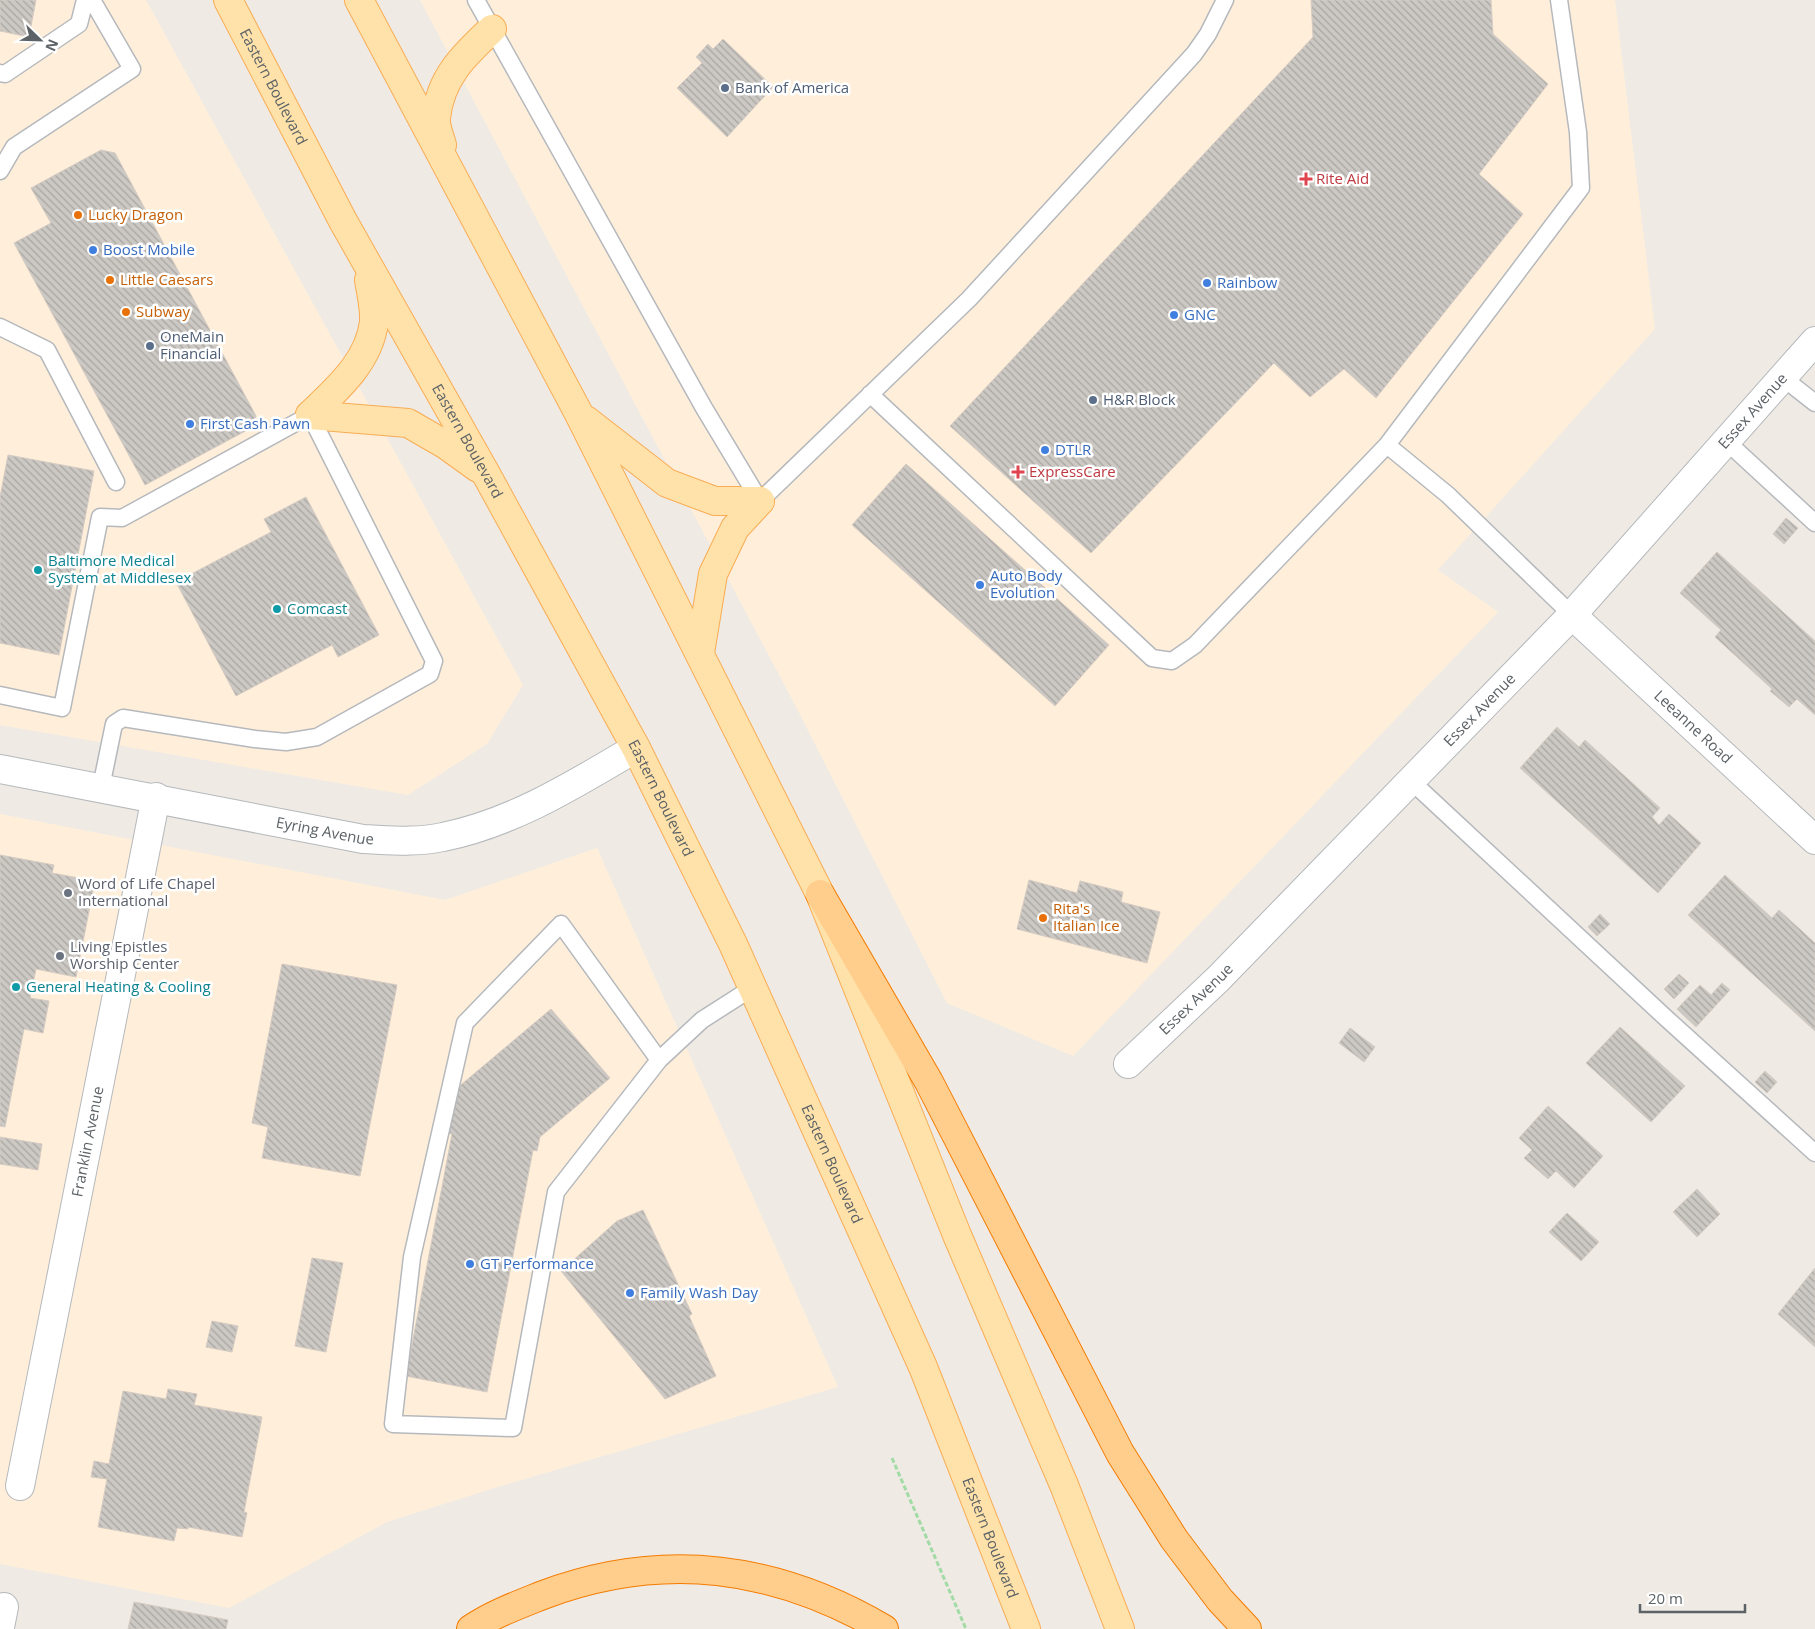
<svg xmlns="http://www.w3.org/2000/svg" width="1815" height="1629" font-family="'Open Sans',sans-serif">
<defs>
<pattern id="building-back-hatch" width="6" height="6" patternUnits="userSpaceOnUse" patternTransform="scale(1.25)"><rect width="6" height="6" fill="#ccc8c3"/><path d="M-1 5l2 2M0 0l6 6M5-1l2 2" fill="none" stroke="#a9a6a2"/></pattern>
</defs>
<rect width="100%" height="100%" fill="#efebe4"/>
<path fill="#ffefda" d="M0,0h146l377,685 -36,59 -79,51 -408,-70z
M420,0h1195l40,329 -217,241 60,42 -425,444 -126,-53 -155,-304z
M0,814l445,86 152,-52 241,539 -344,101 -107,34 -158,86 -229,-44z"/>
<path fill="url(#building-back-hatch)" stroke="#d5cbc2" d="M0,0h36l-7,37 -29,-6z
M1311,0h180l2,34 55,50 -69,90 44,40 -147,184 -32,-29 -34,28 -36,-34 -183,190 -141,-127 363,-389z
M723,39l50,48 -46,50 -50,-49 25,-25 -6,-6 12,-13 5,5z
M101,150l14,3 141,263 -5,12 -106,57 -131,-242 37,-20 -20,-35z
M8,455l86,16 -35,184 -59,-12v-146z
M906,464l203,181 -54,61 -203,-181z
M306,497l73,138 -41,22 -6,-12 -96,51 -60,-114 95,-50 -7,-13z
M1786,518l12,10 -14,16 -11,-10z
M1717,552l98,89v74l-18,-16 -8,8 -19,-16 2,-2 -57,-52 6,-7 -41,-37z
M1557,727l22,20 6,-7 75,68 -8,9 7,8 10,-11 32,29 -43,50 -138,-125z
M0,855l54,10 -2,8 43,8 -19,96 -40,-8 -6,29 19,3 -6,32 -19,-4 -19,98 -5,-1z
M1725,875l47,43 7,-8 36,33v88l-127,-116z
M1029,880l48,13 3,-12 43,11 -2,10 39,10 -13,51 -130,-34z
M1600,914l10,10 -13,12 -9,-9z
M282,964l115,21 -37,191 -98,-18 6,-31 -16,-4z
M1679,974l10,9 -15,16 -10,-10z
M1722,983l8,7 -34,37 -19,-18 23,-24 11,10z
M551,1009l59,69 -70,59 -3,14 -4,-1 -46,242 -81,-16 46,-242 -4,-1 8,-44z
M1620,1027l65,59 -34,36 -65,-59z
M1350,1028l25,19 -11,15 -25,-19z
M1765,1071l12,11 -10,11 -12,-11z
M1548,1106l55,50 -29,32 -18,-17 -8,8 -24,-21 8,-8 -13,-12z
M0,1137l42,7 -4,26 -38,-6z
M1697,1189l23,25 -23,23 -24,-25z
M643,1210l49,104 -3,2 27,60 -51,23 -104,-128 56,-50z
M1567,1213l32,29 -18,19 -32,-29z
M312,1258l31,5 -17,89 -31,-6z
M1815,1268v79l-37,-33z
M212,1321l26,5 -6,26 -26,-5z
M168,1389l29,5 -3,11 68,12 -18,95 3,1 -5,24 -54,-10v2l-11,-1 -3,13 -76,-14 9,-48 -16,-2 3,-16 15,3 14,-73 43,8z
M134,1602l94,18 -2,9h-98z"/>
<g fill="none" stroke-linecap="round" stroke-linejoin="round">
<g stroke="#b5b8bc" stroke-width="19">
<path id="service" d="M476,0l228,408 56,93 209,-202 225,-245 14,-20 17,-34
M0,73l5,1 74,-50 6,-24
M0,171l14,-24 118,-78 -40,-69
M0,327l47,23 69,132
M1782,377l33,26
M870,394l282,264 20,3 23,-16 192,-200 61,50 124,120
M1726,441l89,82
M1387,445l194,-257 -3,-56 -19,-132
M0,695l62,13 38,-191 22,1 188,-103 124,246 -4,13 -113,63 -31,5 -31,-3 -132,-21 -9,6 -13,63
M1410,780l257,239 148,134
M659,1060l-98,-136 -96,99 -53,234 -19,167 120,4 43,-236 103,-132 43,-40 50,-32"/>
</g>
<g stroke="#b5b8bc" stroke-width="30">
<g id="minor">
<path id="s1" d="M1572,615l243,225"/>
<path id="s2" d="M0,769l363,70c26,1 54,4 80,-2 70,-14 132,-53 193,-89"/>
<path id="s3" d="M1128,1064l90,-85 354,-364 243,-274"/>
<path id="s4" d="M20,1486l136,-689"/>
<path d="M0,1627l4,-20"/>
</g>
</g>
<g stroke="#f9ac54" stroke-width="30">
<g id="primary">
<path id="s5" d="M228,0l115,221 143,253 150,274 97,196 190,423 103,262"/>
<path d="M359,0l220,414 241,480 137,341 107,250 56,144"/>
<path d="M442,145c-2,-8 -7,-19 -6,-27 4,-40 28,-63 56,-89"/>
<path d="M310,415l98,8 38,22 32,23"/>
<path d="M310,415c27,-26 59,-53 64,-93 1,-13 -3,-29 -5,-42"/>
<path d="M586,420l81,63 48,18h45"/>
<path d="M700,653l13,-79 22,-46 25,-27"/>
</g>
</g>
<g stroke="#f47b00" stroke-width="30">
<path id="motorway" d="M820,894l109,188 191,371 54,86 46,61 27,29
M471,1629c22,-15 47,-24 72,-34 120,-45 232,-30 341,34"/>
</g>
<path stroke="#a2dba6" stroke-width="3" stroke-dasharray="5 2.5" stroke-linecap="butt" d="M892,1458l74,171"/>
<use href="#service" stroke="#fff" stroke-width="16"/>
<use href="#minor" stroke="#fff" stroke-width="28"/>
<use href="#primary" stroke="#ffe2aa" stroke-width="28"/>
<use href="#motorway" stroke="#ffcd8c" stroke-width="28"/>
</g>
<g fill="#5c6f8a" stroke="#fff" stroke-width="2">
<circle cx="725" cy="88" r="5"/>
<circle cx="150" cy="346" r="5"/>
<circle cx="1093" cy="400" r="5"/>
</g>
<g fill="#e0444e" stroke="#fff" stroke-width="2">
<path d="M1303.5 171.5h5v5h5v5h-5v5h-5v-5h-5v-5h5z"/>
<path d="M1015.5 464.5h5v5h5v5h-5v5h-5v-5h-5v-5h5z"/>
</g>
<g fill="#e8710a" stroke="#fff" stroke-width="2">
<circle cx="78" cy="215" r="5"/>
<circle cx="110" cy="280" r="5"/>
<circle cx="126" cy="312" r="5"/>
<circle cx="1043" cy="918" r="5"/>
</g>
<g fill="#3f7fe0" stroke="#fff" stroke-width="2">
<circle cx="93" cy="250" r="5"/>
<circle cx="1207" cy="283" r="5"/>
<circle cx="1174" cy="315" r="5"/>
<circle cx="190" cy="424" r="5"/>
<circle cx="1045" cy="450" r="5"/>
<circle cx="980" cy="585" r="5"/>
<circle cx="470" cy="1264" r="5"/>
<circle cx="630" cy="1293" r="5"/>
</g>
<g fill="#0f9aa8" stroke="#fff" stroke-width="2">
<circle cx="38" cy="570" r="5"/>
<circle cx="277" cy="609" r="5"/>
<circle cx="16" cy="987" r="5"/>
</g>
<g fill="#6b7280" stroke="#fff" stroke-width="2">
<circle cx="68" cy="893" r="5"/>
<circle cx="60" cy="956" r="5"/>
</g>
<g text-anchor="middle" stroke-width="5" stroke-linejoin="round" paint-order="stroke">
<g font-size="15" fill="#5c6266" stroke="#fff">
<text dy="5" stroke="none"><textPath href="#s5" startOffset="98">Eastern Boulevard</textPath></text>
<text dy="5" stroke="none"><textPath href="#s3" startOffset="904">Essex Avenue</textPath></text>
<text dy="5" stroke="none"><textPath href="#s5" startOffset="502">Eastern Boulevard</textPath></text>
<text dy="5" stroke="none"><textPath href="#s3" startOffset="499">Essex Avenue</textPath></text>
<text dy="5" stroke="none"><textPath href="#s1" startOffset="165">Leeanne Road</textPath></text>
<text dy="5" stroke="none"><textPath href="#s5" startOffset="908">Eastern Boulevard</textPath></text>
<text dy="5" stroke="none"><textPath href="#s2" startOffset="331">Eyring Avenue</textPath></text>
<text dy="5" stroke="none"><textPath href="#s3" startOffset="94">Essex Avenue</textPath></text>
<text dy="5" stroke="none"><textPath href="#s4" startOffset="351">Franklin Avenue</textPath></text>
<text dy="5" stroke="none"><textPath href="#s5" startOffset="1312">Eastern Boulevard</textPath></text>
<text dy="5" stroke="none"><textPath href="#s5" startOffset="1718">Eastern Boulevard</textPath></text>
</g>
<g font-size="15" fill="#4e5e75" stroke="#fff" text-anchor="start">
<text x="735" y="93">Bank of America</text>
<text x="160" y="342">OneMain<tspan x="160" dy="17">Financial</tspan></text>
<text x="1103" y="405">H&amp;R Block</text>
</g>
<g font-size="15" fill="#be3a42" stroke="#fff" text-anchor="start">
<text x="1316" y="184">Rite Aid</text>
<text x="1029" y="477">ExpressCare</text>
</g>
<g font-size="15" fill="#c56008" stroke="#fff" text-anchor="start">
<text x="88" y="220">Lucky Dragon</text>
<text x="120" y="285">Little Caesars</text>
<text x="136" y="317">Subway</text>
<text x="1053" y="914">Rita's<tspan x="1053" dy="17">Italian Ice</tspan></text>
</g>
<g font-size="15" fill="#366cbe" stroke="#fff" text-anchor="start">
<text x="103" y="255">Boost Mobile</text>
<text x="1217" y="288">Rainbow</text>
<text x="1184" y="320">GNC</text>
<text x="200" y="429">First Cash Pawn</text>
<text x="1055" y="455">DTLR</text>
<text x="990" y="581">Auto Body<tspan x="990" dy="17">Evolution</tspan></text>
<text x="480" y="1269">GT Performance</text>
<text x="640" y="1298">Family Wash Day</text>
</g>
<g font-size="15" fill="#0d838f" stroke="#fff" text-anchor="start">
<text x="48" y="566">Baltimore Medical<tspan x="48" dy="17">System at Middlesex</tspan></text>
<text x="287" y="614">Comcast</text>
<text x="26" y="992">General Heating &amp; Cooling</text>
</g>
<g font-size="15" fill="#5b616d" stroke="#fff" text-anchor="start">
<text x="78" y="889">Word of Life Chapel<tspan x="78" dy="17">International</tspan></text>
<text x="70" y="952">Living Epistles<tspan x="70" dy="17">Worship Center</tspan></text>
</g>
</g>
<g transform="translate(40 40) rotate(113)" stroke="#ffffff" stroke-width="4" paint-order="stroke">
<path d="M0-4L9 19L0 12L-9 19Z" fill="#5c6266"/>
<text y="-8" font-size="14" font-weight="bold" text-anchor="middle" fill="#5c6266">N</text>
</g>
<path d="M1640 1604v8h105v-8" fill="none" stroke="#5c6266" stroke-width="2.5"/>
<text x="1648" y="1604" font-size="15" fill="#5c6266" stroke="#ffffff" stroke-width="4" paint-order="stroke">20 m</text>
</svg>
